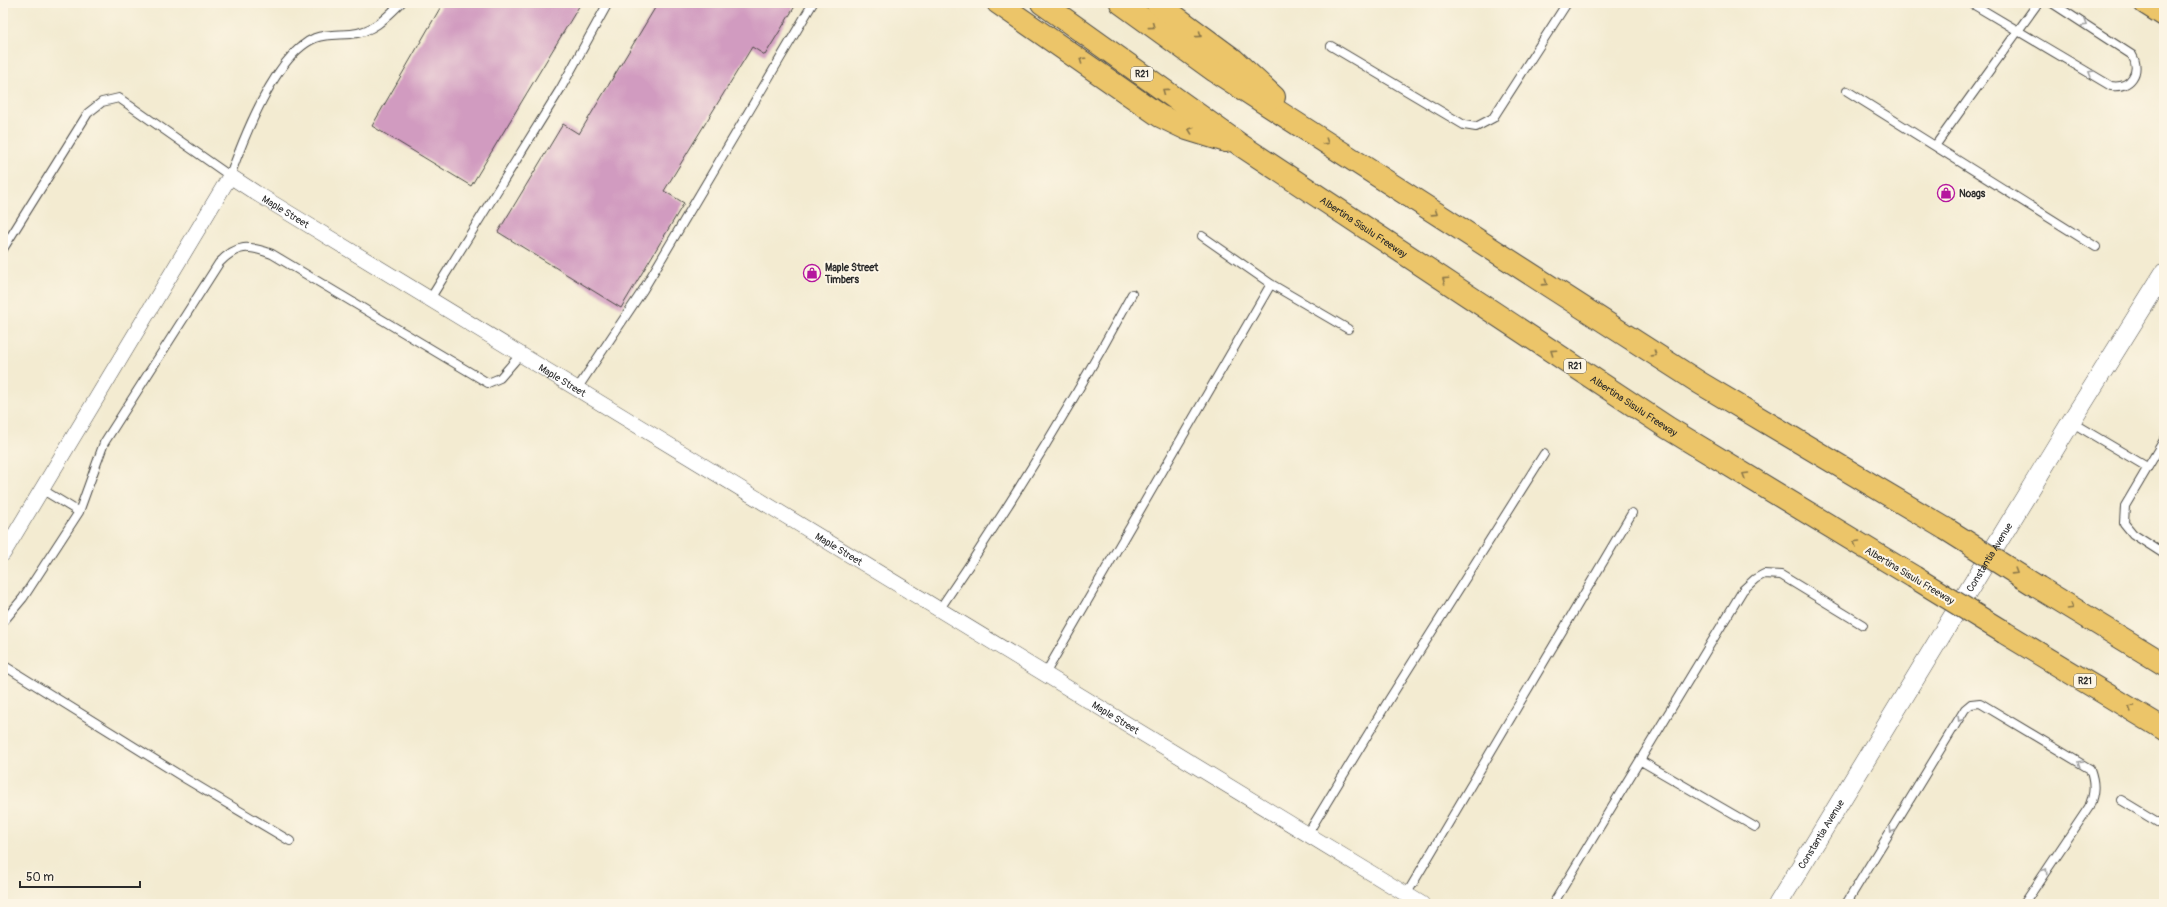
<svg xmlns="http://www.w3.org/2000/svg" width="2167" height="907" font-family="Pangolin,sans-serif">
<rect width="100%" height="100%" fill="#fcf5e5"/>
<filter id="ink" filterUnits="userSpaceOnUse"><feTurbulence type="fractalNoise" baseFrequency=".025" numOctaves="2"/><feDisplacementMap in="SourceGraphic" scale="8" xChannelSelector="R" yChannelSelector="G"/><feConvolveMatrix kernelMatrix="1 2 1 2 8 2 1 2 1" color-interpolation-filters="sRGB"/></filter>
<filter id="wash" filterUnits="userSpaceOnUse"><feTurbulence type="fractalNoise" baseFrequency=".012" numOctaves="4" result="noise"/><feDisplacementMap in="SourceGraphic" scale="16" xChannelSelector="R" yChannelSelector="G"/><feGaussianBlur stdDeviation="0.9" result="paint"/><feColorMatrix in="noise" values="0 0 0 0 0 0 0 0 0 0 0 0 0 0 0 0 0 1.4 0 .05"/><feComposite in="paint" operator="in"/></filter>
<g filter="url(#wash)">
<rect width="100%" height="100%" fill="#f3ebd1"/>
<g id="blocks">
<path fill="#d19bc0" d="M443,3h138l-110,183 -99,-60z
M658,3h139l-32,52 -13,-8 -88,144 20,12 -63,105 -123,-76 65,-108 16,10z"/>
</g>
</g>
<g filter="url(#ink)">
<use href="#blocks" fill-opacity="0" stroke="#494844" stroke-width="1"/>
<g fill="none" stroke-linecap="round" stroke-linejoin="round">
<g stroke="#494844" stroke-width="10">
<path id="service" d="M1971,3l140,83c19,3 31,-14 21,-31l-80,-52
M1331,46l133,79 12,2 17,-9 74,-115
M1847,91l249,156
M1935,146l103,-143
M1202,236l69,48 77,45
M3,249l85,-136 14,-11 17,-4 111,78c14,-39 46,-122 85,-138 11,-4 24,-3 36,-4 22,-2 35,-16 50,-31
M430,299l131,-211 47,-85
M577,389l66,-99 170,-287
M2071,422l76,45
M2164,440l-39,66 -1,17 9,11 31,20
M43,490l36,22 25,-69 115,-180c18,-19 30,-18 53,-9l216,129 12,-5 20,-23
M939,610c70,-102 134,-207 193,-316
M3,622l20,-24 56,-86
M3,665l183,114 104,62
M1045,674l226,-390
M1641,761l114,66
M2121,800l43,26
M1307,835l83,-137 154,-244
M1406,895l226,-382
M1553,904l190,-314 12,-11 9,-5 17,1 82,50
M1846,904l119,-195 6,-5 9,-1 110,66c5,14 5,23 -1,38l-65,97"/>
</g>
<g stroke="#494844" stroke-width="16">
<g id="minor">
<path id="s1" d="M3,554l227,-378 26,17 1166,711"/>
</g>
</g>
<g stroke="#494844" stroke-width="20">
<g id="tertiary">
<path id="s2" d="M1778,904l293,-482 93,-149"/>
</g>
</g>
<g stroke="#494844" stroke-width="24">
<path id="primary" d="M2145,3l19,12"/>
</g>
<g stroke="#494844" stroke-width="24">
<g id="motorway">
<path d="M998,3l162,113 27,13 39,12"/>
<path id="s3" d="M1042,3l200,143 426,282 246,149"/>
<path d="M1121,3l94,68 485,312 246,146"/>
<path d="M1157,3l77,57 40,37"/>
<path d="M2038,587l126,77"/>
<path d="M2005,633l159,96"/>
</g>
</g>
<use href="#service" stroke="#fff" stroke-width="8"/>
<use href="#minor" stroke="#fff" stroke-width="15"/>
<use href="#tertiary" stroke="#fff" stroke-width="19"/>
<use href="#primary" stroke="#ecc569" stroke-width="22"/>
<use href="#motorway" stroke="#ecc569" stroke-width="22"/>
<g stroke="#494844" stroke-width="24" stroke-linecap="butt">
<path id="motorway-bridge" d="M1946,529l92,58
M1914,577l91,56"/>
</g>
<use href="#motorway-bridge" stroke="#ecc569" stroke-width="22"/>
</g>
<defs><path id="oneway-chevron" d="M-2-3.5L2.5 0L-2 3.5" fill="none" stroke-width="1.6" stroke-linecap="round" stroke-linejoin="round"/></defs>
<g stroke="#a0a0a0">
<use href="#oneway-chevron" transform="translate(2085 24) rotate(32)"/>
<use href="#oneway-chevron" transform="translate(2091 73) rotate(-149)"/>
<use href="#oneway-chevron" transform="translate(1960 719) rotate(122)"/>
<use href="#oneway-chevron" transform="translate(2080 763) rotate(-149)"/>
<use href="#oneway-chevron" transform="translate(1892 830) rotate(122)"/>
<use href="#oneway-chevron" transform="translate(2045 871) rotate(-56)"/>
</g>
<g stroke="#8c784a">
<use href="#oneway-chevron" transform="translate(1152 26) rotate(36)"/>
<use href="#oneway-chevron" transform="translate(1199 35) rotate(37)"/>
<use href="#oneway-chevron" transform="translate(1082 60) rotate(-145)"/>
<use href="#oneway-chevron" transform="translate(1165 91) rotate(-144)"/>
<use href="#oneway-chevron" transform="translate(1191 130) rotate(-160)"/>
<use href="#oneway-chevron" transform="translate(1326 142) rotate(33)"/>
<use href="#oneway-chevron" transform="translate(1435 213) rotate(33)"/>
<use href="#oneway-chevron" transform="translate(1445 280) rotate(-146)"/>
<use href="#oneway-chevron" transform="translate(1545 283) rotate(33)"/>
<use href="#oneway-chevron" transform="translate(1553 352) rotate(-146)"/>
<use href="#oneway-chevron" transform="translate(1654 354) rotate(33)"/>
<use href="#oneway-chevron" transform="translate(1745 475) rotate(-149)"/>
<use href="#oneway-chevron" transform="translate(1856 543) rotate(-149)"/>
<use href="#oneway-chevron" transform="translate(2015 572) rotate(32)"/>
<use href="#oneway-chevron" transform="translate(2071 607) rotate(31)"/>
<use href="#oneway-chevron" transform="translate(2131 708) rotate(-149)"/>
</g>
</g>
<defs>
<g id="shop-ring" transform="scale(0.9)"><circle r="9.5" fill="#fcf5e5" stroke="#b5179e" stroke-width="1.5"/><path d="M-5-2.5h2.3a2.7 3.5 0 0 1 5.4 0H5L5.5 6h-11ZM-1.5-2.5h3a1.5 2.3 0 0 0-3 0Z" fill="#b5179e"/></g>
</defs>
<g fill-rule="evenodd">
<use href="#shop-ring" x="1946" y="193"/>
<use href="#shop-ring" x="812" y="273"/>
</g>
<g text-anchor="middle" stroke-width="4" stroke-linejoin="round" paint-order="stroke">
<g fill="#fcf5e5" stroke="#6a6863" stroke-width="1">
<rect x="1131" y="67" width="22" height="14" rx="3"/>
<rect x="1564" y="359" width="22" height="14" rx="3"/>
<rect x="2074" y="674" width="22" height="14" rx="3"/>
</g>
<g font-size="9" font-weight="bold" fill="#2b2b2b">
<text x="1142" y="77">R21</text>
<text x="1575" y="369">R21</text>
<text x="2085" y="684">R21</text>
</g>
<g font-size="10" font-weight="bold" fill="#2b2b2b" stroke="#fcf5e5" text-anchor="start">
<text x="1959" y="197">Noags</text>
<text x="825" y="271">Maple Street<tspan x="825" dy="12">Timbers</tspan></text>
</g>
<g font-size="10" fill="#2b2b2b" stroke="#fcf5e5">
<text dy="4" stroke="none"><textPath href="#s1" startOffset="507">Maple Street</textPath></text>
<text dy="4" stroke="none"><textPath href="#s3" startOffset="392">Albertina Sisulu Freeway</textPath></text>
<text dy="4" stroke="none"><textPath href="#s1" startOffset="831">Maple Street</textPath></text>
<text dy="4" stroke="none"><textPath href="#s3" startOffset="716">Albertina Sisulu Freeway</textPath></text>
<text dy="4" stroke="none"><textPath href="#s1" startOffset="1155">Maple Street</textPath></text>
<text dy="4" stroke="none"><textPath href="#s2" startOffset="406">Constantia Avenue</textPath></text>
<text transform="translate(1910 575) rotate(31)" y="4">Albertina Sisulu Freeway</text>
<text dy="4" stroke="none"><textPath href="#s1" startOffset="1479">Maple Street</textPath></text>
<text dy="4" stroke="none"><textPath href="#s2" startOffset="82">Constantia Avenue</textPath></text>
</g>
</g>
<rect width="2167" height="907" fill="none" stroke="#fcf5e5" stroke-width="16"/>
<path d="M20 881v6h120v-6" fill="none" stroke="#2b2b2b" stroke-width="2"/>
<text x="26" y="881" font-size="12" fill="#2b2b2b" stroke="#fcf5e5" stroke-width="3" paint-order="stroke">50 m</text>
</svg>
